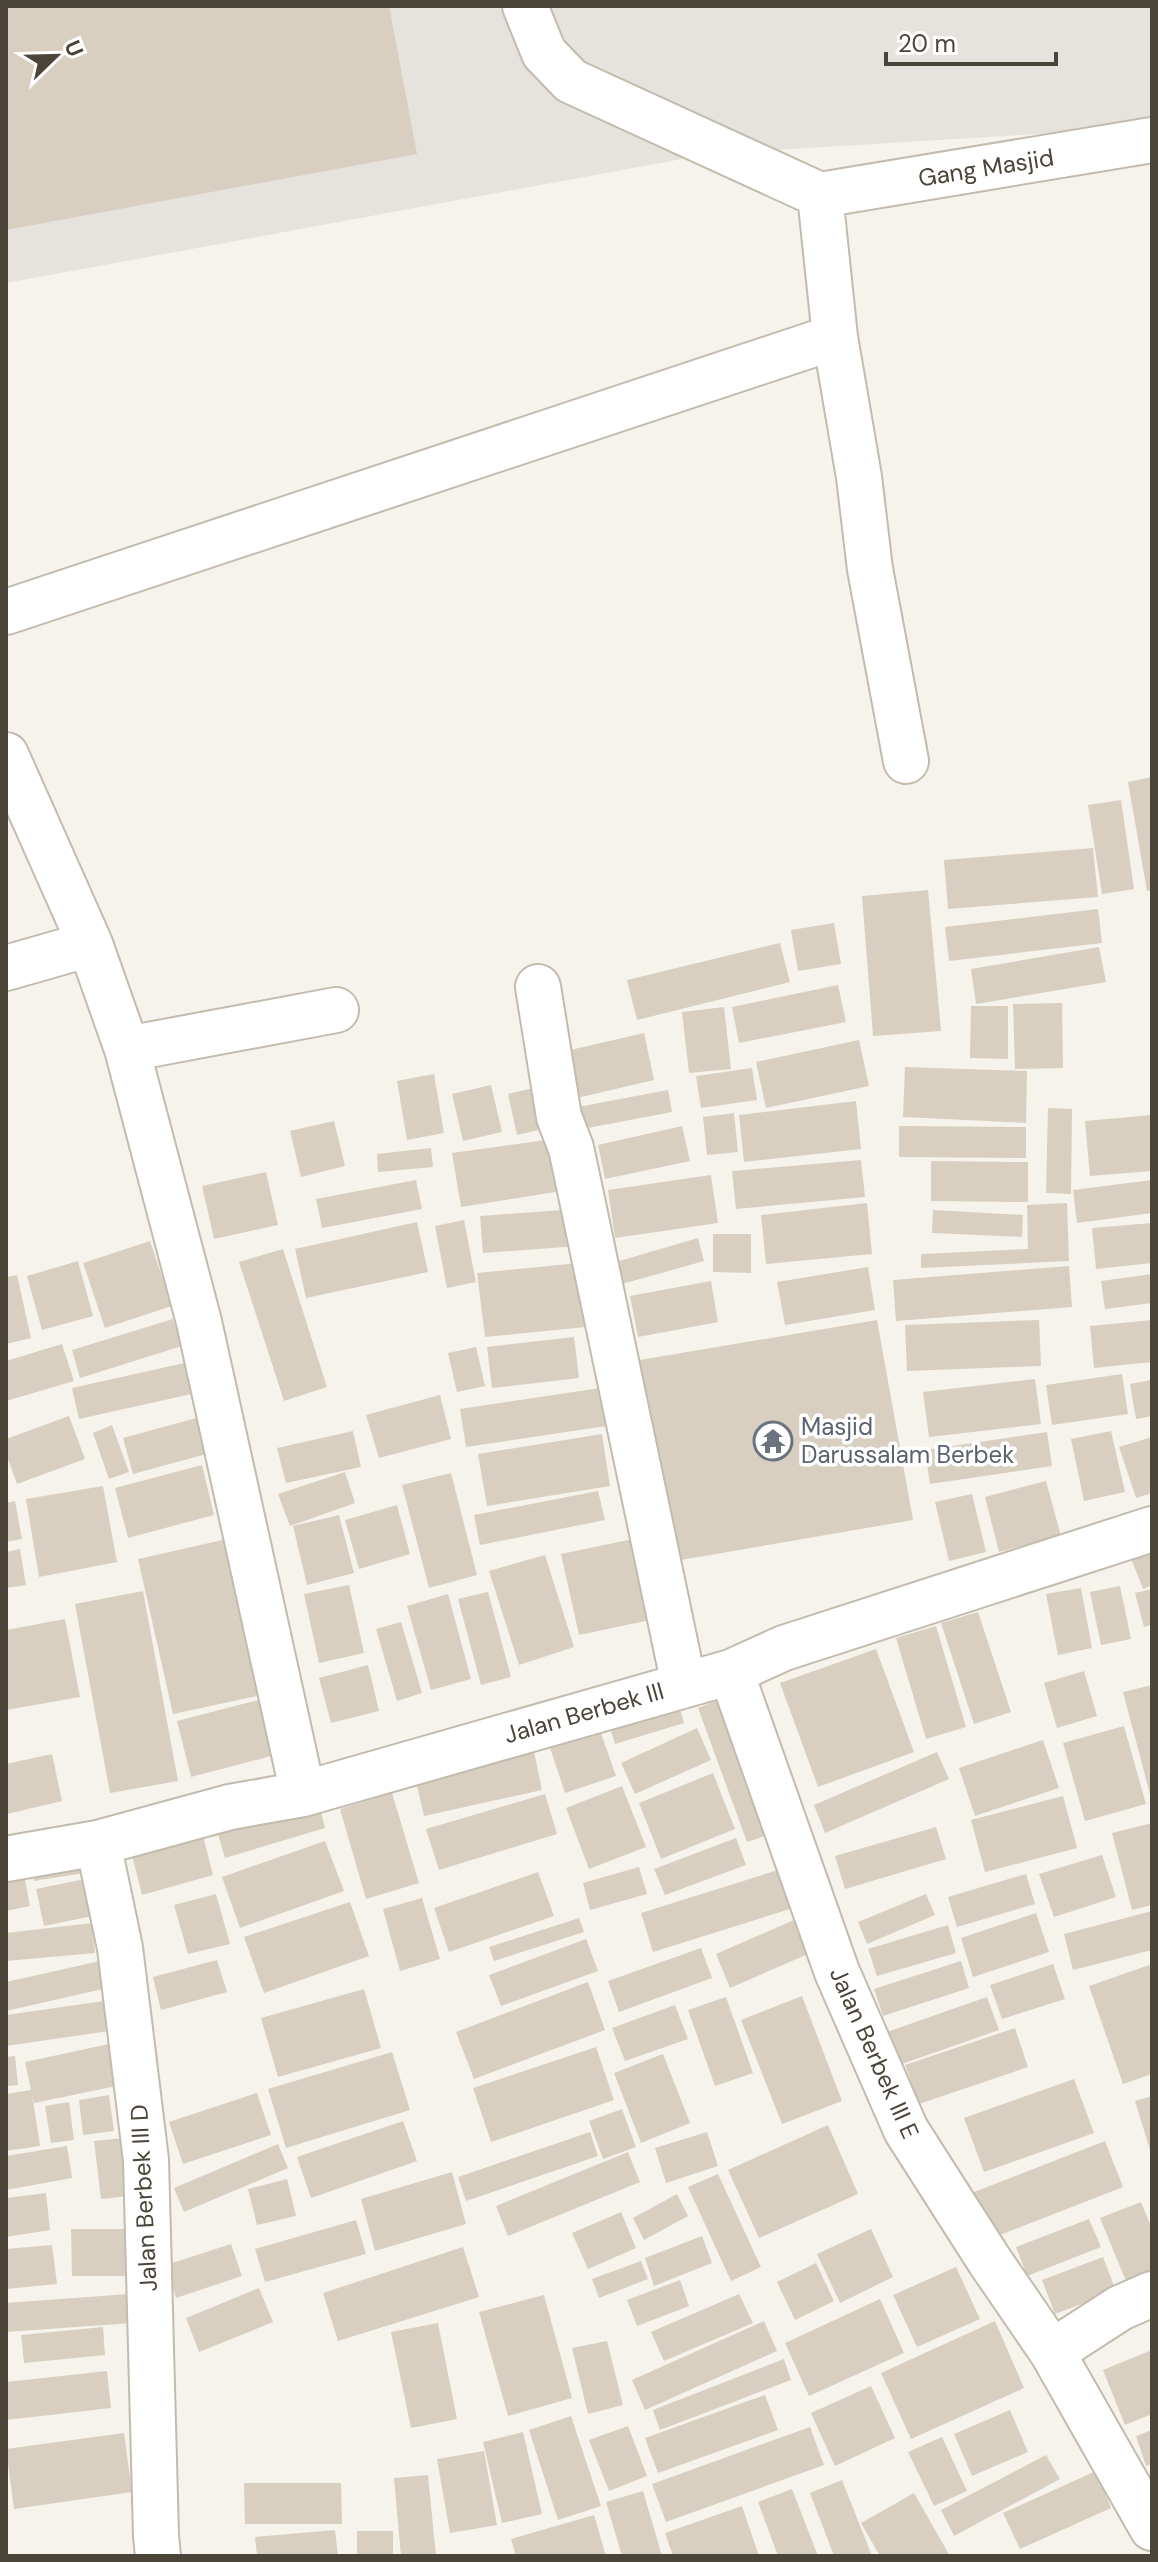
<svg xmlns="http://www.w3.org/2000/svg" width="1158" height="2562" font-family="'DM Sans',sans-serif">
<rect width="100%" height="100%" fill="#f6f3ec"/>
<path fill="#e6e2dd" d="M6,6h1146v121l-443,27 -703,129z"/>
<path fill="#d8cfc1" d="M6,6h383l28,148 -411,76z
M1152,777v113l-5,1 -19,-109z
M1121,800l13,89 -32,5 -14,-89z
M1093,848l5,49 -150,12 -4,-49z
M928,890l13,141 -68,5 -11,-140z
M1098,909l4,34 -153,18 -4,-34z
M834,923l7,41 -43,7 -7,-41z
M780,943l10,39 -153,38 -10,-40z
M1099,947l7,35 -130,22 -5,-35z
M838,985l8,37 -107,21 -7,-36z
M1062,1003l1,65 -48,1 -2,-65z
M971,1006h37v53l-38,-1z
M724,1007l7,62 -42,4 -7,-61z
M644,1033l10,47 -90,21 -11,-47z
M859,1040l10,46 -103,22 -10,-46z
M905,1067l122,4 -1,52 -123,-6z
M752,1068l5,32 -56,8 -5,-32z
M434,1074l10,59 -37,7 -10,-59z
M491,1085l11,47 -39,9 -11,-47z
M542,1086l10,41 -35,8 -9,-41z
M668,1090l4,22 -90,17 -4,-22z
M856,1101l5,48 -117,13 -5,-47z
M1048,1108l24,1 -1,85 -25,-1z
M734,1113l4,39 -31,3 -4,-38z
M1152,1115v56l-62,5 -5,-55z
M334,1121l11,45 -44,11 -11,-46z
M682,1126l8,35 -85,18 -7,-34z
M899,1126l127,1v31l-127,-1z
M554,1139l8,52 -101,16 -9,-54z
M431,1148l2,19 -55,5 -1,-18z
M861,1160l4,37 -129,12 -4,-38z
M931,1161l97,1v40l-97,-1z
M266,1172l12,53 -64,14 -12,-53z
M711,1175l7,48 -103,15 -7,-48z
M416,1180l6,29 -100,19 -6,-29z
M1152,1180v33l-75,10 -4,-33z
M867,1203l5,51 -106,10 -5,-49z
M1067,1203l2,58 -148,7v-14l107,-5 -1,-44z
M576,1209l2,37 -95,7 -3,-37z
M933,1210l90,5 -1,22 -90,-4z
M464,1220l12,62 -29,6 -12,-62z
M417,1222l11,50 -122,26 -11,-49z
M1152,1223v40l-56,6 -4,-41z
M713,1234h38v39l-38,-1z
M698,1238l6,23 -82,23 -6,-22z
M150,1241l22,65 -67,22 -22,-65z
M283,1249l44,138 -43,14 -45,-139z
M78,1261l15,55 -51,14 -15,-54z
M579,1263l7,64 -101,10 -8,-64z
M1069,1266l3,41 -176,14 -3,-41z
M868,1267l7,43 -90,15 -8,-43z
M1152,1274v29l-47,6 -4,-28z
M17,1275l14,63 -25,6v-67z
M711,1281l7,41 -80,15 -8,-41z
M173,1319l9,27 -102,32 -8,-28z
M877,1320l36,200 -244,42 -35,-201z
M1039,1320l2,46 -134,5 -2,-46z
M1152,1320v42l-58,6 -4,-42z
M574,1337l5,41 -87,10 -5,-41z
M62,1344l12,37 -68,20v-40z
M476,1347l9,39 -28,6 -9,-39z
M189,1362l7,31 -117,26 -7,-31z
M1122,1374l6,40 -76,11 -6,-40z
M1035,1379l6,45 -112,13 -6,-45z
M1152,1380v36l-16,3 -6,-35z
M600,1388l6,38 -140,21 -6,-38z
M440,1395l11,44 -72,19 -13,-43z
M69,1416l16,43 -68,25 -11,-30v-15z
M200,1417l10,36 -77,21 -10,-36z
M112,1425l17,47 -20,7 -16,-46z
M353,1431l8,36 -75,16 -9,-35z
M1111,1431l14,61 -41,9 -13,-62z
M1047,1432l5,34 -122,18 -5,-34z
M602,1434l8,52 -123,20 -9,-52z
M1152,1437v56l-16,5 -17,-51z
M202,1465l12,50 -86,23 -13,-50z
M345,1472l10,31 -65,23 -12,-32z
M451,1473l26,102 -48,13 -27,-103z
M1046,1481l15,55 -62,16 -14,-55z
M103,1486l14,76 -78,15 -13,-78z
M598,1491l7,29 -125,25 -6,-30z
M972,1494l14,58 -37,9 -14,-59z
M15,1501l7,38 -16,3v-39z
M397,1505l13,49 -51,15 -14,-49z
M339,1515l15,58 -47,12 -14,-59z
M227,1539l35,156 -89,19 -35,-155z
M633,1539l17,81 -71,15 -18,-81z
M1152,1539v46l-9,4 -16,-41z
M20,1549l6,36 -20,3v-36z
M545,1555l29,92 -55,18 -30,-94z
M349,1585l15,68 -45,10 -15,-69z
M1120,1586l11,53 -30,6 -11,-53z
M1081,1588l11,60 -34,7 -12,-61z
M1152,1589v36l-8,2 -9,-34z
M143,1591l35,190 -68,12 -35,-189z
M488,1592l23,85 -30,8 -23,-86z
M448,1594l23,85 -40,11 -24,-84z
M978,1612l33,100 -37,12 -33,-101z
M65,1619l15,78 -74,13v-80z
M401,1622l21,71 -25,8 -21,-72z
M936,1626l30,101 -40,12 -30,-101z
M876,1649l38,103 -96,35 -38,-104z
M368,1665l11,46 -48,12 -12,-45z
M1084,1671l13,45 -40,12 -13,-45z
M1152,1685v113h-1l-28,-106z
M676,1694l8,29 -69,21 -9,-30z
M726,1697l50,135 -29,10 -49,-134z
M266,1698l13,56 -88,23 -14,-56z
M596,1719l20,57 -51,17 -19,-57z
M1124,1726l22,78 -61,17 -22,-78z
M697,1728l14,32 -76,34 -14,-31z
M1043,1740l16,48 -84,28 -16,-48z
M533,1747l9,43 -118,26 -10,-43z
M937,1752l12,27 -124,54 -11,-28z
M52,1754l10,47 -55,13 -1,-50z
M713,1773l22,56 -74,30 -22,-56z
M622,1786l24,61 -57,22 -23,-61z
M392,1793l27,90 -53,16 -26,-90z
M545,1794l12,40 -118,36 -13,-41z
M1063,1796l14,52 -92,24 -14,-52z
M318,1801l7,27 -100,30 -8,-27z
M1152,1823v82l-20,5 -20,-77z
M936,1827l10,32 -101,30 -10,-33z
M202,1832l11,43 -71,20 -11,-44z
M736,1838l10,27 -81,30 -11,-26z
M325,1841l19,50 -104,37 -18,-51z
M81,1854l3,19 -50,8 -3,-19z
M1102,1855l14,42 -62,20 -15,-43z
M22,1864l8,42 -24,5v-44z
M639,1867l8,27 -57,16 -7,-27z
M778,1870l12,39 -137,43 -12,-39z
M538,1872l16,44 -105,36 -15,-44z
M1026,1874l9,30 -78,23 -9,-30z
M100,1876l7,37 -63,13 -8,-37z
M216,1894l14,50 -42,10 -14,-49z
M926,1894l9,21 -68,29 -9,-22z
M422,1898l18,61 -40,12 -17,-62z
M350,1902l19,54 -105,37 -20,-56z
M1152,1911v39l-79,20 -9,-36z
M1036,1913l13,39 -76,25 -12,-39z
M579,1918l5,14 -90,29 -5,-14z
M794,1920l14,34 -78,34 -14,-34z
M92,1923l3,30 -89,8v-28z
M948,1925l8,28 -79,23 -9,-27z
M586,1939l12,32 -97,35 -12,-31z
M701,1948l11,30 -93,34 -11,-31z
M109,1959l7,27 -110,25v-29z
M217,1960l10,32 -66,18 -8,-33z
M961,1961l8,27 -86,28 -9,-27z
M1053,1964l12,35 -63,20 -12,-34z
M1152,1964v110l-29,10 -34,-98z
M588,1982l17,48 -131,49 -18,-47z
M364,1989l17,59 -103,29 -17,-59z
M802,1996l40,105 -60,23 -41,-104z
M726,1997l27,76 -38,13 -27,-76z
M987,1997l12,33 -103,36 -12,-33z
M111,2000l5,30 -110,16v-31z
M675,2005l13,34 -63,22 -13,-33z
M1015,2028l13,39 -109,37 -14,-39z
M123,2041l8,42 -97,20 -2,-9 8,52 -34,5v-57l25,-4 -6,-28z
M596,2047l18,53 -123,42 -18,-54z
M392,2052l18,58 -124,38 -18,-59z
M663,2054l27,69 -49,20 -27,-70z
M15,2056l3,29 -12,1v-29z
M1074,2079l20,54 -110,39 -20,-54z
M257,2093l14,42 -88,29 -14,-42z
M109,2095l5,36 -31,4 -4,-35z
M1152,2096v57h-1l-16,-52z
M69,2102l5,38 -23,3 -6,-37z
M622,2109l14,38 -33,12 -14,-38z
M403,2121l14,40 -106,37 -14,-41z
M828,2125l30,69 -99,44 -31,-68z
M590,2132l8,24 -132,45 -8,-24z
M707,2132l11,34 -52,17 -11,-35z
M133,2137l6,58 -38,4 -7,-58z
M1105,2141l18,46 -136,53 -18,-46z
M278,2144l10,24 -104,44 -10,-24z
M67,2146l5,32 -66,12v-34z
M628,2152l12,30 -132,54 -12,-30z
M452,2172l14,52 -91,27 -14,-52z
M718,2174l43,93 -30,14 -43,-94z
M287,2179l9,37 -39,9 -9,-36z
M46,2193l4,37 -44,7v-39z
M677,2194l11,22 -44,24 -11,-22z
M1141,2202l11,27v41l-26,11 -26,-63z
M621,2212l15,36 -48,21 -16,-36z
M1089,2219l12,28 -74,29 -11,-29z
M356,2220l10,34 -101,28 -10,-33z
M71,2229h64v47h-63z
M871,2229l22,48 -53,26 -23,-49z
M702,2236l10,27 -58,23 -9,-28z
M231,2244l11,32 -66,22 -10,-33z
M52,2245l5,39 -51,5v-40z
M463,2247l16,50 -141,44 -15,-48z
M1103,2257l13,34 -61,23 -13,-34z
M641,2261l7,18 -49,19 -7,-19z
M816,2263l18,38 -39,19 -18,-38z
M956,2267l24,52 -63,28 -24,-52z
M680,2280l9,26 -52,20 -10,-26z
M259,2288l14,34 -74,30 -13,-34z
M129,2294l3,29 -126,9v-29z
M739,2294l14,29 -89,38 -13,-29z
M544,2295l28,103 -64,18 -29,-104z
M880,2299l24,54 -95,43 -24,-53z
M764,2321l13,30 -132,59 -13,-30z
M995,2321l29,67 -113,51 -30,-66z
M438,2323l19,96 -46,9 -20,-96z
M103,2327l2,28 -81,8 -3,-28z
M607,2341l16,64 -35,9 -16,-66z
M1152,2350v64l-27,11 -22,-55z
M784,2359l7,21 -131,50 -7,-20z
M107,2371l4,37 -105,12v-38z
M871,2386l24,52 -60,28 -24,-53z
M765,2395l13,35 -120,43 -13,-35z
M1010,2410l18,42 -56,24 -18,-42z
M571,2416l30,90 -43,14 -29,-90z
M628,2426l19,50 -38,15 -20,-51z
M810,2427l14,38 -158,57 -14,-38z
M1152,2430v34l-6,2 -10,-30z
M523,2432l19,82 -40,9 -19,-81z
M124,2433l8,59 -118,17 -8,-60z
M942,2437l25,54 -33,15 -26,-54z
M484,2451l13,74 -47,8 -13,-74z
M1046,2455l14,24 -106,57 -13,-26z
M1096,2471l15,37 -91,41 -17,-36z
M428,2475l8,81h-35l-7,-78z
M842,2480l30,76h-38l-24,-63z
M244,2483h97l1,41h-97z
M792,2489l26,67h-40l-20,-54z
M643,2491l19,65h-40l-16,-54z
M914,2493l36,63h-70l-19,-33z
M742,2506l17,50h-86l-8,-23z
M594,2515l12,41h-90l-5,-17z
M335,2530l3,26h-81l-2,-19z
M357,2531h36v25h-36z"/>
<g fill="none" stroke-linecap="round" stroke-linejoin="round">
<g stroke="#c2bbae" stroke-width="48">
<path id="minor" d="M525,6l19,47 27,28 249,114
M820,195l15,142 24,140 11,92 36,192
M820,195l332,-55
M6,612l829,-275
M6,755l84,189 37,105 72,273 104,472
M6,968l84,-24
M538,987l21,130 12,31 5,23 108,514
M127,1049l209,-39
M731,1672l106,300 69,158 83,130 63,92 100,176
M98,1843l22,105 26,212 10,376 2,20
M6,1859l92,-16 132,-36 73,-13 428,-122 53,-24 368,-119
M1052,2352l68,-44 32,-14"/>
</g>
<use href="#minor" stroke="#fff" stroke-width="44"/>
</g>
<defs>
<g id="temple-ring" transform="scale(2)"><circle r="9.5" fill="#fff" stroke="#6b7280" stroke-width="1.5"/><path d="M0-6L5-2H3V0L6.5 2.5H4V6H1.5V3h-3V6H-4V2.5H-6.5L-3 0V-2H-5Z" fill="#6b7280"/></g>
</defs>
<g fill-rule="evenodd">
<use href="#temple-ring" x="773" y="1441"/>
</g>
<g text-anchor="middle" stroke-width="7" stroke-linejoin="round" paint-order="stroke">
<g font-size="24" fill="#4b4439" stroke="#fff">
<text transform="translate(986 168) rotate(-9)" y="8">Gang Masjid</text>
<text transform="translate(584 1713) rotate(-16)" y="8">Jalan Berbek III</text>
<text transform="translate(874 2053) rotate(66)" y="8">Jalan Berbek III E</text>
<text transform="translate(144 2198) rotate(-93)" y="8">Jalan Berbek III D</text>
</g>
<g font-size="24" fill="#5b616d" stroke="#fff" text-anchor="start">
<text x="801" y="1435">Masjid<tspan x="801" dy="28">Darussalam Berbek</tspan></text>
</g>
</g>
<rect width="1158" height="2562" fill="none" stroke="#4b4439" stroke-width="16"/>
<g transform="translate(56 56) rotate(67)" stroke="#ffffff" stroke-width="6" paint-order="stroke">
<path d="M0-6L14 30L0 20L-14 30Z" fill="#4b4439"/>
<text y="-12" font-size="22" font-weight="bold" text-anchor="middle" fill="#4b4439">U</text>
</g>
<path d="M886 52v12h170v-12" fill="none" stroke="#4b4439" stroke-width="4"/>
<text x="898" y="52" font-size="24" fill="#4b4439" stroke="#ffffff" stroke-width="6" paint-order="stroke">20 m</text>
</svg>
